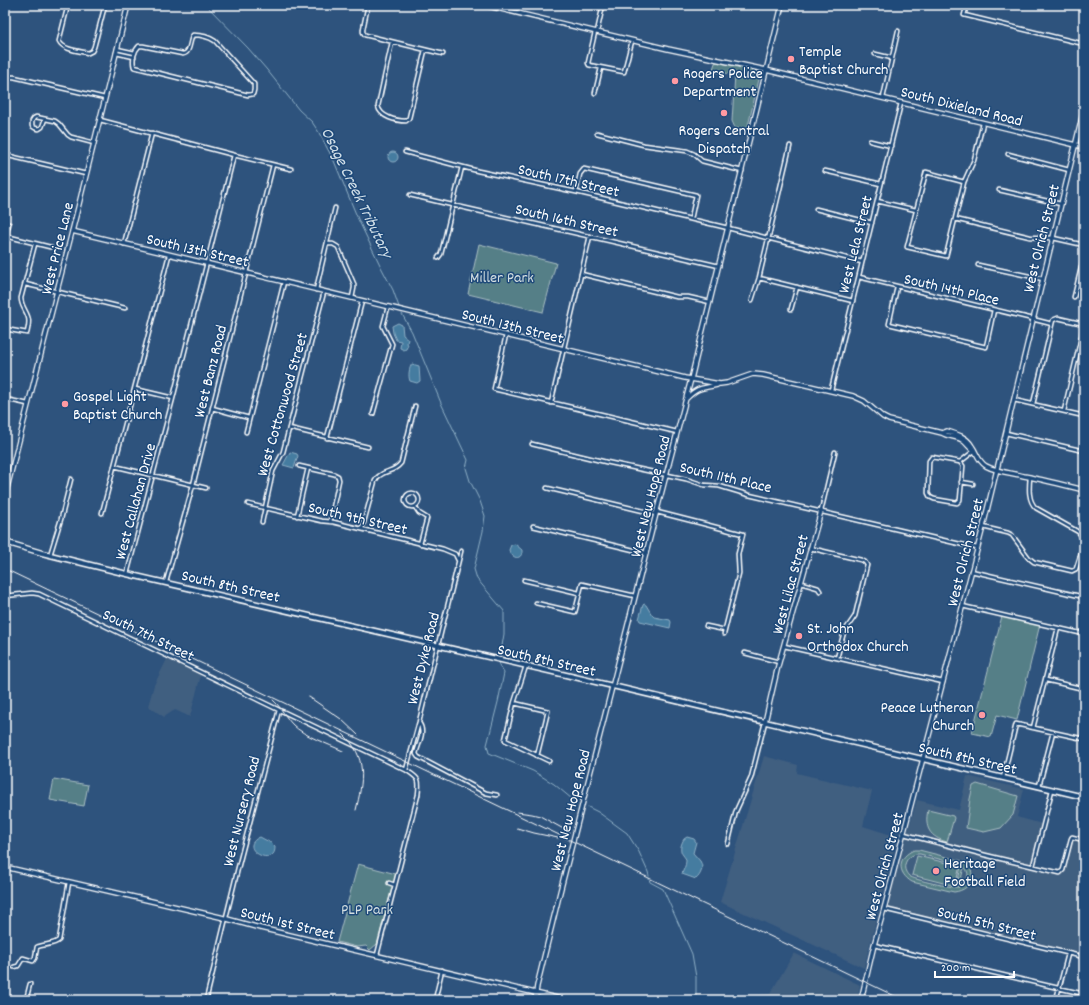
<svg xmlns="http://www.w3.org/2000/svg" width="1089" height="1005" font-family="Dekko,sans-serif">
<rect width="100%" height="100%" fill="#2e537d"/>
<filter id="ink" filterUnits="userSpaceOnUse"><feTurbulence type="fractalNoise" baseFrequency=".025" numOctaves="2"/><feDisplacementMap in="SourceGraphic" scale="8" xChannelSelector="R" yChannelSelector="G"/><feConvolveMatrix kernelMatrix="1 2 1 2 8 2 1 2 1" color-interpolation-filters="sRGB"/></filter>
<g filter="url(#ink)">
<path fill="#3f5e80" d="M167,659l34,16 -11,42 -15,-7 -11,7 -16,-11 6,-21z
M764,756l34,9 -1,8 75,18 -9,35 38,12 -6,7 -31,123 -144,-66z
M967,776l57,13 -7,28 25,7 -10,40 28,8 3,-2 9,-33 12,3v115l-200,-46 33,-109 42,10z
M794,953l66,32 -3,15h-134v-1l47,-5z"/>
<path fill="#557f87" stroke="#aabfc3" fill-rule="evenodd" d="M717,62l40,10 3,3 -13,55 -12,-2 -3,-7 3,-47 -23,-2 3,-9z
M479,244l77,19 -13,49 -75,-18z
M1002,616l38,8 -23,96 -20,-5 -6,22 -19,-4z
M54,779l34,6 -4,21 -34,-6z
M977,784l41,12 -5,19 -12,13 -17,4 -18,-4 4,-29 3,-13z
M928,810l25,6 1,2 -7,24c-17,-5 -23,-14 -19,-32z
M914,850h5l51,13c0,5 2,8 2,13 -1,10 -9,15 -18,16l-42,-10c-15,-9 -15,-25 2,-32zM916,854h4l42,11 2,1h-3l-4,20 2,1c-7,1 -45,-7 -50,-11 -3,-3 -5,-7 -4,-11 1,-6 5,-9 11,-11zM964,867c7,6 4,16 -5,20z
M917,856l43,10 -5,20 -43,-11z
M358,864l38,10 -19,70 -7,6 -4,-4 -9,1 -20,-5z"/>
<path fill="#447ba0" stroke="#8fb0c6" d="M388 157a5 5 0 1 1 10 0a5 5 0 1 1-10 0Z
M398,323l4,2 1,10 5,4 -1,4 1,2 -2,4 -2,1 -4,-2 1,-7 -5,-1 -3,-7 -1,-7z
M412,364l7,2 1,15 -3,2 -7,-2c-2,-5 -1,-13 2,-17z
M290,452l7,2 1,2 -4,12 -11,-3z
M515,544l7,6c1,10 -10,10 -13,0l2,-5z
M644,604l2,1 6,10 2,2 16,3 1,2 -1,6 -30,-7 -1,-2 4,-14z
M260,837l11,6 4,4c1,22 -40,1 -15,-10z
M687,837l7,2 2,3 -3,11c2,3 5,5 7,8 4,6 1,14 -4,18l-14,-5c1,-4 4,-8 4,-13 0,-3 -1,-3 -3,-6 -4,-5 -2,-11 1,-16z"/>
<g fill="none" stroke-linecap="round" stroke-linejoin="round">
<path stroke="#8fb0c6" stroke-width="1" d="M206,5l42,43 19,22 32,40 13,12 6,9 16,30 24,58 23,48 12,23 6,17
M402,314l10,18 29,71 27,57 -2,8 4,13 10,20 5,15 -2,15 -9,38 3,10 27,32v23l-4,24
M500,661l-1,4 5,8 -6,29 -11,43 2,8 44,18 21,13 24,20
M588,807l10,5 29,21 12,19 9,20 1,4
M649,879l1,3 13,7 29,65 4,23v23"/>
<g stroke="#fff" stroke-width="5.5">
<path id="street" d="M68,5l-9,36c4,9 20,10 29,12l4,-2 2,-4 11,-42
M368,5l-5,24v3l2,3 78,19
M917,5l4,1 3,-1
M967,5l-3,10 120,29
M595,32l-7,31 1,2 35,7 8,-31
M597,32l6,-27
M193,35c8,0 16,2 22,6l39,43v6l-1,4 -5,1 -114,-28c-2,-7 0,-16 5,-21h4l40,8c8,-1 6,-13 10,-19z
M392,42l-14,64c2,11 18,15 28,15l3,-3 16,-68
M117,49l18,4
M116,53l18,4
M875,54l17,4
M5,86l1,-6 4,-3h4l91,21
M595,93l6,-25
M883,98l15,-67
M45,119l-3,8 -3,2 -4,-1 -3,-2v-5l2,-3 2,-1 19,4 4,3 9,11 3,2 23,6
M100,120l134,35 57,14
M597,133l47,12 43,6 7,3 8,7 40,10
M870,141l21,5
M405,152l73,19 98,21 152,36 134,34
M1008,154l61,16
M5,155l81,19
M825,171l56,13
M964,182l-38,-10 -19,75 39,9 18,-74 10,-22 9,-37
M999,190l62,14
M576,192l4,-18 4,-5 112,26 -5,24
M410,195l42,10 267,61
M877,201l39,9
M816,209l56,14
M955,219l75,18 23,1 31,7
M6,236l44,11
M5,239l4,-15
M124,244l28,-111
M327,244h6l5,3 16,37v4l-2,10
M438,258l3,-4 21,-87
M978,265l65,14
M581,274l96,23h11l22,5
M859,277l174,42 3,1 16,4 1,-4 5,-2 26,6
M759,278l94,23
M25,284l100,24
M897,287l-8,37 97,23 8,-37
M316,290l19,-82
M1074,297l10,-41
M752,300l7,-22 31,-132
M791,309l6,-22
M5,329l22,4c1,-5 3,-11 1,-16 -2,-7 -7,-11 -7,-19l14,-54
M506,335l-12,54 183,43
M135,389l38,9
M831,390l70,-287
M5,399l23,5
M1014,400l70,16
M551,403l39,-167
M1033,404l19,-80
M212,408l37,10
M1064,411l20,-86
M373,414l19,-70 -9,-18 5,-19
M289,428l79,19
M246,432l38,-150
M1006,433l78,18
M327,438l35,-137
M532,444l74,18 80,17 18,6 15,1 30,9 228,53
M932,457l28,5 3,4 -3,34 -3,3 -23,-4 -4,-2 -2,-4 1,-32z
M960,462l14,-11
M114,466l92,22
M299,466l35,8 4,2 1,4 -9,42
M961,482l12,2
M547,488l109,26
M405 500a7 7 0 1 1 14 0a7 7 0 1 1-14 0Z
M248,504l74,17 11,1 110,27 12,5 3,6
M415,507l4,6 8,5 -7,26
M821,511l14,-59
M657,512l86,22 -5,20 1,19 -15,61
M102,513l67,-258
M297,516l11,-48
M262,522l11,-51 10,-19 41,-160
M533,526l113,27
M983,527l25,6 4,2 17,23 5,4 38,9 4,-2c3,-10 10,-26 4,-35 -1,-2 -3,-3 -5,-4l-39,-22c-8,-7 -7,-20 -6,-31
M362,529l13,-48c1,-1 2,-4 4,-5 8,-7 14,-3 22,-13l14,-57
M810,548l51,12 4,2 2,3 -12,51 -11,16 -7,26
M50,555l11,-36 10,-40
M971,571l113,26
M127,574l46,-176 61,-243
M524,580l55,13
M166,582l27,-97 80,-320
M801,583l17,5 2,3
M5,596l27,-3 7,1 240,116 5,2 122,58c13,9 14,8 12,25l-41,160
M536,603l39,9 7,-28 53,12
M962,606l122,28
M706,626l19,4
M784,646l159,36
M745,653l34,9
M526,666l-12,37 -9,37 44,21
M1046,680l38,9
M514,703l34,8 -11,45
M419,723c7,9 -1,21 -3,31l2,3 68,36 11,2
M1033,728l25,-100
M406,770l13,-48 42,-171
M1003,778l13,-54 68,15
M1039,786l14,-54
M904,834l81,21 75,18 3,-3 8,-31 1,-2 12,3
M728,844l8,-33 15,-33 14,-56
M1033,866l19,-76
M389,883l6,2
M884,909l200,48
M874,945l210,49
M14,967l4,-1 5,-8 10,3 2,-3 2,-11c7,-3 17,-2 22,-7l10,-58
M5,997l15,3
M26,1000l4,-16
M206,1000l32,-132 41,-158
M435,1000l7,-30
M1056,1000l12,-46"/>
</g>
<g stroke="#fff" stroke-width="6">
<path id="secondary" d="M484,5l184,44 98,21 318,77
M72,231l613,147 35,6 7,-1 26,-9 10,1 90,21 11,5 19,16 6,3 53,13c6,4 14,3 20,7 5,3 7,8 12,11
M687,398c12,-12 15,-9 30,-13
M942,433l5,-2c10,3 20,6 25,15 5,7 6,15 14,20 11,6 26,7 38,10 20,4 40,9 60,14
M5,496l73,-288 50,-203
M765,722l13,-56 43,-155
M5,867l215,50 36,10 309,73
M535,1000l2,-14 23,-94 96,-378 35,-135 91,-374
M861,1000l13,-55 10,-36 99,-382 101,-418"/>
</g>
<g stroke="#fff" stroke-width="7">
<path id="primary" d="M5,542l37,11 85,21 422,97 535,126"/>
</g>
<use href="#street" stroke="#1f4a7a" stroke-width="2.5"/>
<use href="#secondary" stroke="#1f4a7a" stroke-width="3.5"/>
<use href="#primary" stroke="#1f4a7a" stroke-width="4"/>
<path stroke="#fff" stroke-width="1" d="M5,569l898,431
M309,697l32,22 17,16
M273,700c9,8 12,17 20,25 11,11 35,19 50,26
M343,734c25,23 20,47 13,76
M517,812l15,2 8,2 29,16
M517,828l17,5 24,5"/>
</g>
</g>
<g fill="#ff9aa2" stroke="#1f4a7a" stroke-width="1.5">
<circle cx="791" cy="59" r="4"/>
<circle cx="675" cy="81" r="4"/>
<circle cx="724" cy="113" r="4"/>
<circle cx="65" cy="404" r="4"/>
<circle cx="799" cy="636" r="4"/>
<circle cx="982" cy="715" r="4"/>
<circle cx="936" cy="871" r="4"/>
</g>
<g text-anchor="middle" stroke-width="3" stroke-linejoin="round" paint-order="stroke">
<g font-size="16" fill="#fff" stroke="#1f4a7a" text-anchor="start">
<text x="799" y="56">Temple<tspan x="799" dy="18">Baptist Church</tspan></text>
<text x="683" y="78">Rogers Police<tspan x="683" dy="18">Department</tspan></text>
<text x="724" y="135" text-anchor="middle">Rogers Central<tspan x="724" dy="18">Dispatch</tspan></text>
<text x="73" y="401">Gospel Light<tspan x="73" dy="18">Baptist Church</tspan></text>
<text x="807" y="633">St. John<tspan x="807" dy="18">Orthodox Church</tspan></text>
<text x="974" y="712" text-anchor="end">Peace Lutheran<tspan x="974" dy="18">Church</tspan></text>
<text x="944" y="868">Heritage<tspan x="944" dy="18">Football Field</tspan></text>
</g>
<g font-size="16" fill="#fff" stroke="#1f4a7a">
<text transform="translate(962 105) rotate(14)" y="6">South Dixieland Road</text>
<text transform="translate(569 179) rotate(13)" y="6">South 17th Street</text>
<text transform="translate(567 219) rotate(13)" y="6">South 16th Street</text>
<text transform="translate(1040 238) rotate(-76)" y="6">West Olrich Street</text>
<text transform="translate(854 244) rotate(-76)" y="6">West Lela Street</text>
<text transform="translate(56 248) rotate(-76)" y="6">West Price Lane</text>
<text transform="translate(198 249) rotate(13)" y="6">South 13th Street</text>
<text transform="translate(952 288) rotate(13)" y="6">South 14th Place</text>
<text transform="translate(513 325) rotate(14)" y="6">South 13th Street</text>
<text transform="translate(209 371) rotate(-76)" y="6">West Banz Road</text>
<text transform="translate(281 404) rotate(-74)" y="6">West Cottonwood Street</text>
<text transform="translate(726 476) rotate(13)" y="6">South 11th Place</text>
<text transform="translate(649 496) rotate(-76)" y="6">West New Hope Road</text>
<text transform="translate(134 501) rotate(-75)" y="6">West Callahan Drive</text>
<text transform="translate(358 517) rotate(13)" y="6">South 9th Street</text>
<text transform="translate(964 552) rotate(-76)" y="6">West Olrich Street</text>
<text transform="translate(789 584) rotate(-75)" y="6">West Lilac Street</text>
<text transform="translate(231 585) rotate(13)" y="6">South 8th Street</text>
<text transform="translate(149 634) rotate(26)" y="6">South 7th Street</text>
<text transform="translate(422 658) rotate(-76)" y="6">West Dyke Road</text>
<text transform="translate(547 659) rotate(13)" y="6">South 8th Street</text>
<text transform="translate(968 757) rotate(13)" y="6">South 8th Street</text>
<text transform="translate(569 810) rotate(-76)" y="6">West New Hope Road</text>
<text transform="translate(240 811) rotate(-76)" y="6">West Nursery Road</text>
<text transform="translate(883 866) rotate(-75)" y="6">West Olrich Street</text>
<text transform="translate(288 922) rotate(14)" y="6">South 1st Street</text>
<text transform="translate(987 922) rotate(14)" y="6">South 5th Street</text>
</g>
<g font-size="16" fill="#d4dfe1" stroke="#1f4a7a">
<text x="502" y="282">Miller Park</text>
<text x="367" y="914">PLP Park</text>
</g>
<g font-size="17" font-style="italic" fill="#d0dee7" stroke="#1f4a7a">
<text transform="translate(358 192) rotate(64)" y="6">Osage Creek Tributary</text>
</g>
</g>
<rect width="1089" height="1005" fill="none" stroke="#1f4a7a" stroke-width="20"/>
<rect x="10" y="10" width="1069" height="985" fill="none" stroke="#fff" stroke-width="1.5" filter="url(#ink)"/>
<path d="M935 971v6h79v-6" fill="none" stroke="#ffffff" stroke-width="2"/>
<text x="941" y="971" font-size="12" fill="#ffffff" stroke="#1f4a7a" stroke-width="3" paint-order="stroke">200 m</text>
</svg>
